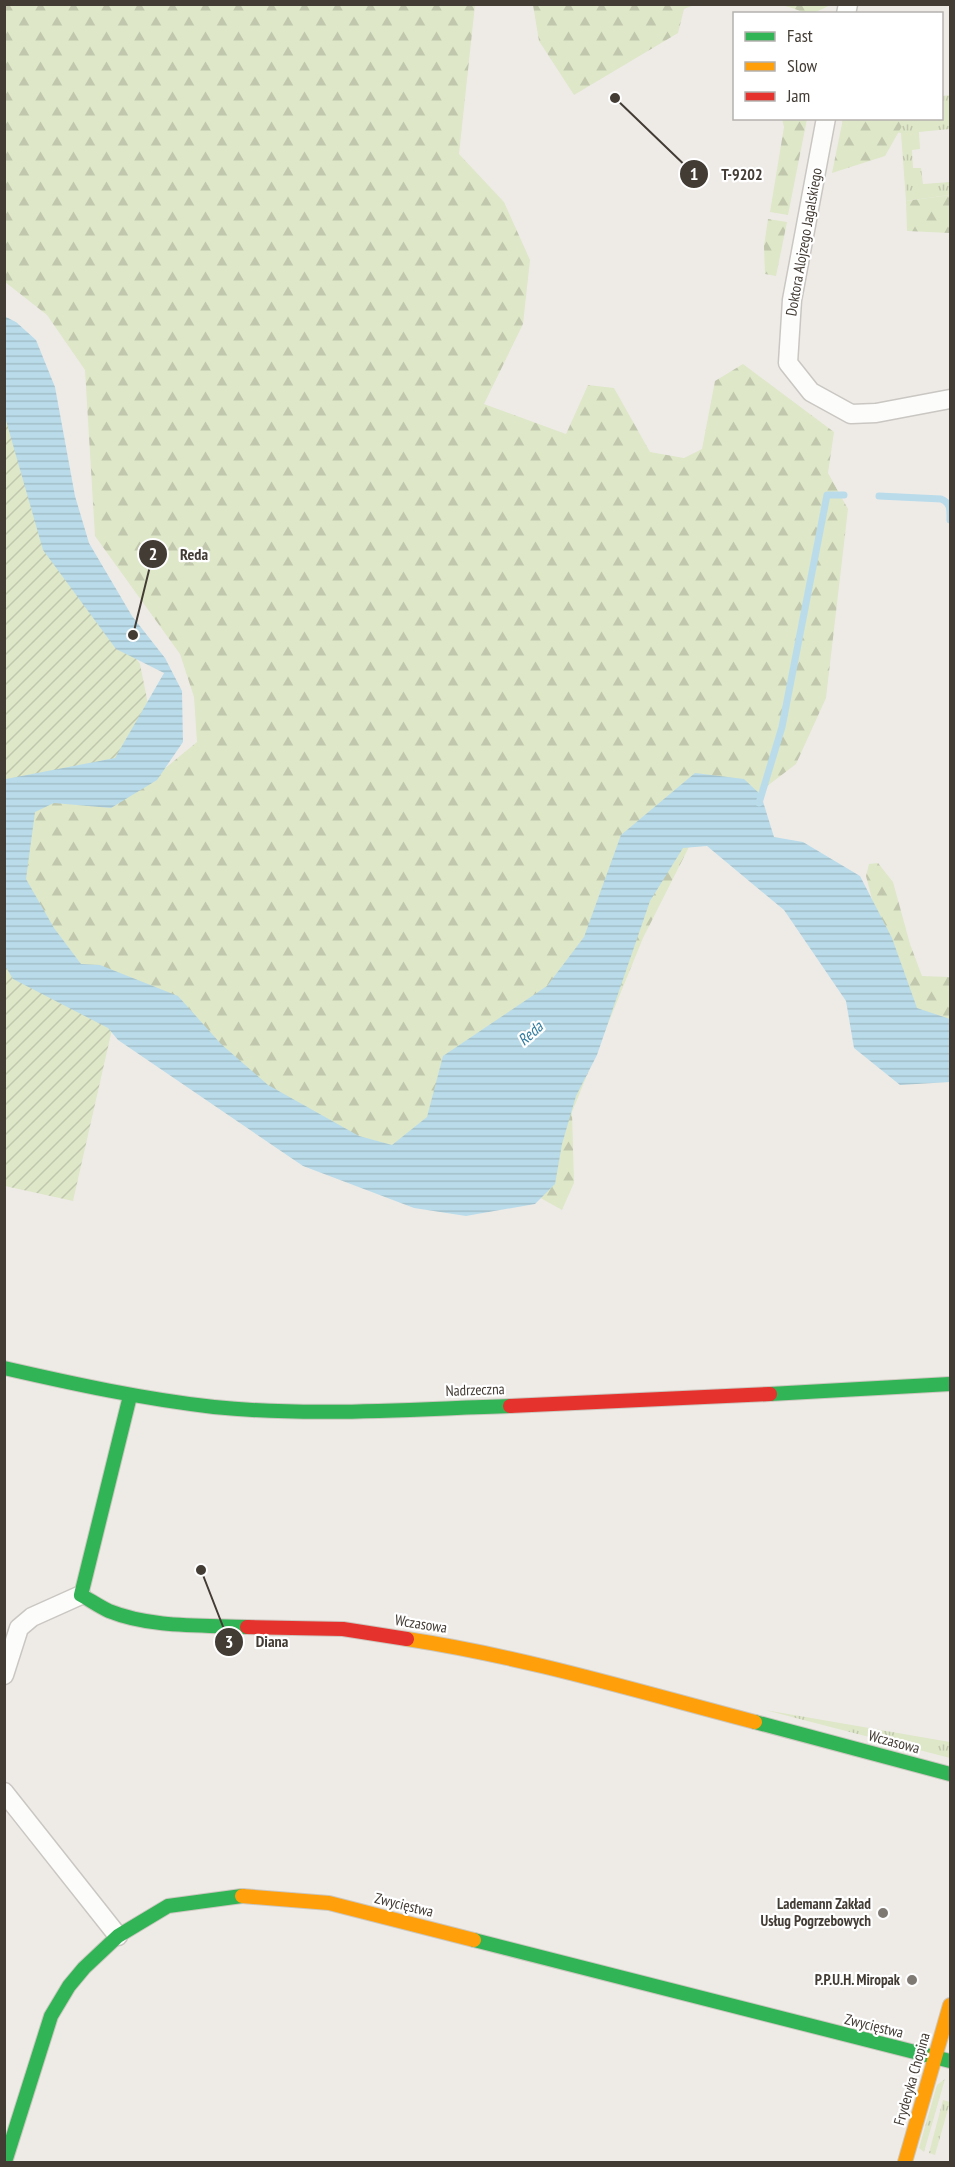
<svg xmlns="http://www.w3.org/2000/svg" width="955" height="2167" font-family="'PT Sans Narrow',sans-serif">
<defs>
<pattern id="grass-tufts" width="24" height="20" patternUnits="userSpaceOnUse" patternTransform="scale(1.5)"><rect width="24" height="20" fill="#dee7c8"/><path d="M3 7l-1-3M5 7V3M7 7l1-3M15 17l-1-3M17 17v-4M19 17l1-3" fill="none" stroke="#c0c7ac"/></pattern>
<pattern id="forest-firs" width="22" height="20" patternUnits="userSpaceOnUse" patternTransform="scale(1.5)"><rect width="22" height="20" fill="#dee7c8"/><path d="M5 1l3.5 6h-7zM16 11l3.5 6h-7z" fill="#c0c7ac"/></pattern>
<pattern id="garden-furrows" width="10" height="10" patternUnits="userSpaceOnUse" patternTransform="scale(1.5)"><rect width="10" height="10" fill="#dee7c8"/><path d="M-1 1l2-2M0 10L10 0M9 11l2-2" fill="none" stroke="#c0c7ac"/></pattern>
<pattern id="water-rules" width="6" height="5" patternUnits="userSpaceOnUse" patternTransform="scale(1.5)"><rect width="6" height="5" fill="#badcea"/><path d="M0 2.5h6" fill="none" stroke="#a1bec9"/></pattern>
</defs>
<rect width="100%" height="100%" fill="#eeebe7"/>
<path fill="url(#grass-tufts)" d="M950,95v34l-31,3 1,17 -8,1 1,18h8l2,16 27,-2v13l-44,6 -5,-68 -59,-11 1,-4h99v-22z
M765,1710l185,32v16z
M945,2079l-21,73 -5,-4 18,-63z
M943,2100l7,2 -15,53 -6,-2z"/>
<path fill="url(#forest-firs)" d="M4,5h471l-16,149 45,48 26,58 -7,64 -39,80 82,30 22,-49 26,3 36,64 34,6 18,-9 13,-68 28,-17 91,68 -6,41 20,36 -22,189 -30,66 -106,81 -47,93 -71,174 2,71 -12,27 -123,-69 -41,24 -345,-204 -42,-79 21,-84 126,-24 39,-32 -3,-45 -14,-43 -85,-118 -10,-166 -38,-55 -42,-33z
M533,5v-1l161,1 -10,4 -6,24 -104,62 -35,-54z
M762,5h68c-26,15 -25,5 -49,0 -6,-1 -13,0 -19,0z
M782,119h25l-19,96 -18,-3 14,-85z
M843,119v-1l63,1 -21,37 -53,17z
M950,195v38l-43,-2 -1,-30z
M768,219l19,3 -11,54 -11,-2 -1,-28z
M878,863l15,19 17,62 12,32 28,1v46l-39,-14 -17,-24 -28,-109 3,-12z"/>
<path fill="url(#garden-furrows)" d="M4,356l43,181 93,127 13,65 -16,29 -133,54z
M4,946l109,79 -40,176 -68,-15z"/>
<path fill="url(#water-rules)" d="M4,316l12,6 20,18 19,47 20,109 14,47 43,73 33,42 17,33 1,51 -26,38 -46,28 -57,-5 -19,9 -9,67 28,49 27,36 19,1 78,31 43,48 47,41 91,51 33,9 35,-28 16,-61 104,-70 37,-49 37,-102 74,-62 49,6 17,16 13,42 29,5 57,34 32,62 25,70 33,11v63l-50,3 -46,-37 -8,-47 -62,-91 -77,-64 -24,2 -33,53 -53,154 -21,41 -14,48 -7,40 -20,20 -69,12 -52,-8 -111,-42 -185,-126 -10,-12 -95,-49 -9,-15 2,-185 109,-21 49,-85 -48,-24 -73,-99 -38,-133z"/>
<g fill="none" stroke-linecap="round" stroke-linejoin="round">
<path stroke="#badcea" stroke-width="7" d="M879,496l62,3c10,4 9,11 9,21
M759,803l23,-76 45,-232h17"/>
<g stroke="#cac7c3" stroke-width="21">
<path id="street" d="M846,14l2,-10
M826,118l-34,182 -4,63 23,29 40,22 25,-1 74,-14
M4,1675l15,-47 13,-11 49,-22
M4,1792l114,144"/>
</g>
<g stroke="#ccc7bf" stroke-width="16">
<path id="fast" d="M4,1368c70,16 139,31 210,39 98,10 198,2 296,-1
M770,1394l180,-10
M130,1396l-49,199c9,5 19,12 28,16 42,17 93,14 138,16
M755,1722l195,52
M474,1940l476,121
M5,2162l46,-146 18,-30 15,-18 34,-32 50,-30 74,-10"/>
</g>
<g stroke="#ccc7bf" stroke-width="16">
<path id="slow" d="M407,1639c118,18 233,53 348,83
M242,1896l87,7 145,37
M905,2162l45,-157"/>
</g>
<g stroke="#ccc7bf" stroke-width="16">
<path id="jam" d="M510,1406l260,-12
M247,1627l96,2 64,10"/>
</g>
<use href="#street" stroke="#fcfcfb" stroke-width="18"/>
<use href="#fast" stroke="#30b455" stroke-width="14"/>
<use href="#slow" stroke="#ff9f0a" stroke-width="14"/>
<use href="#jam" stroke="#e5322d" stroke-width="14"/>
</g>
<g fill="#7f7973" stroke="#fff" stroke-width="2">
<circle cx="883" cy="1913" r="6"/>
<circle cx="912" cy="1980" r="6"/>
</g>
<g text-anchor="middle" stroke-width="4.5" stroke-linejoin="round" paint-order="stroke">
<g font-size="15" fill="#433c35" stroke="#fff">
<text transform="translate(804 242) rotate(-80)" y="5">Doktora Alojzego Jagalskiego</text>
<text transform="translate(475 1390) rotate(-2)" y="5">Nadrzeczna</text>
<text transform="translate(421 1624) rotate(9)" y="5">Wczasowa</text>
<text transform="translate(894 1742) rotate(15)" y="5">Wczasowa</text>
<text transform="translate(404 1905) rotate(14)" y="5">Zwycięstwa</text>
<text transform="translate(874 2026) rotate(14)" y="5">Zwycięstwa</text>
<text transform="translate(912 2079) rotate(-74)" y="5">Fryderyka Chopina</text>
</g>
<g font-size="15" font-weight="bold" fill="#433c35" stroke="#fff" text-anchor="end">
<text x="871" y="1909">Lademann Zakład<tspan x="871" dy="17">Usług Pogrzebowych</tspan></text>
<text x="900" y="1985">P.P.U.H. Miropak</text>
</g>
<g font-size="16" font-style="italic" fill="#337da0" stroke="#fff">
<text transform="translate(530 1033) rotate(-42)" y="6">Reda</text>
</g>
</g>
<path fill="none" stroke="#433c35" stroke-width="2" d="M615 98L694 174M133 635L153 554M201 1570L229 1642"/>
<g fill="#433c35" stroke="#fff" stroke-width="2">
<circle cx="615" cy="98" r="6"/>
<circle cx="133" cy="635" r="6"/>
<circle cx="201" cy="1570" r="6"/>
<circle cx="694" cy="174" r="15"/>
<circle cx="153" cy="554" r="15"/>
<circle cx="229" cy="1642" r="15"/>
</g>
<g font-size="18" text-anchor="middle" font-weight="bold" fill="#fff">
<text x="694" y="180">1</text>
<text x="153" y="560">2</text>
<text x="229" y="1648">3</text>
</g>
<g font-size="16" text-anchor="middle" font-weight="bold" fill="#433c35" stroke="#fff" stroke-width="4.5" stroke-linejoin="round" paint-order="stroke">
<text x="742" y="180">T-9202</text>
<text x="194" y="560">Reda</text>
<text x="272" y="1647">Diana</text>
</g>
<rect width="955" height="2167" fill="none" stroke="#433c35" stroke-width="12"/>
<rect x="733" y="12" width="210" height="108" fill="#ffffff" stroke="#b4b1ae" stroke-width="1.5"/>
<rect x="745" y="32" width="30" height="9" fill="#30b455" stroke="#b4b1ae" stroke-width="1.5"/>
<text x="787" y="42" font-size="18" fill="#433c35">Fast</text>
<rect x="745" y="62" width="30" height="9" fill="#ff9f0a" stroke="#b4b1ae" stroke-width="1.5"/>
<text x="787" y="72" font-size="18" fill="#433c35">Slow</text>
<rect x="745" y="92" width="30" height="9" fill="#e5322d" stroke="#b4b1ae" stroke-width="1.5"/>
<text x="787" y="102" font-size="18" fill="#433c35">Jam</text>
</svg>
